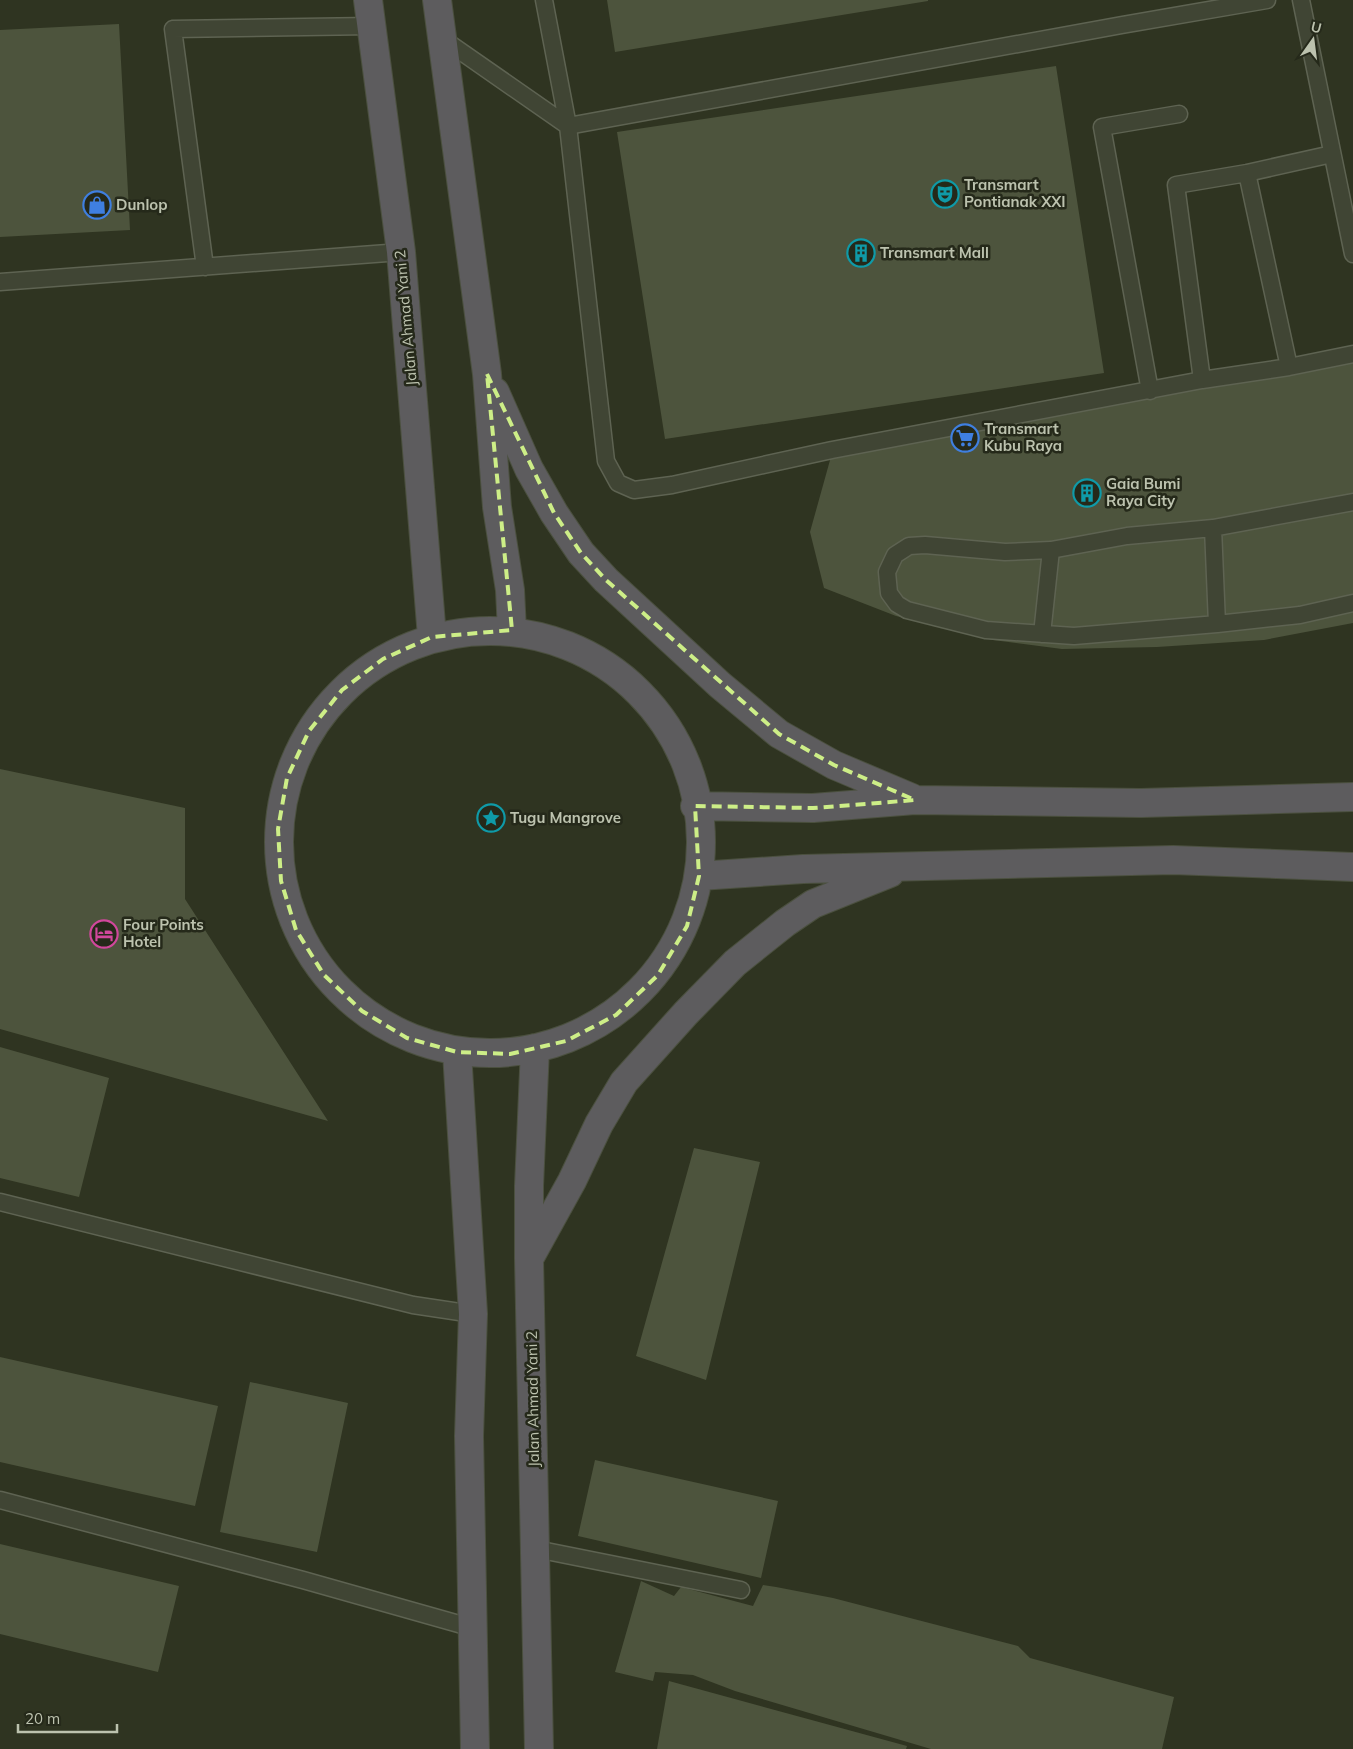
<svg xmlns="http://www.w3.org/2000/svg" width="1353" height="1749" font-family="Mulish,sans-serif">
<rect width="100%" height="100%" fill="#2f3421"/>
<path fill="#4d543d" d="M607,0h321v1l-313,51z
M119,24l11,206 -130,7v-207z
M1056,66l48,307 -439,66 -48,-307z
M1353,350v273l-89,17 -107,7 -95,2 -69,-9 -97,-24 -72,-28 -14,-56 22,-79z
M0,769l185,39v91l143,222 -328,-92z
M0,1047l109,31 -30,119 -79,-19z
M694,1148l66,14 -54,218 -70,-24z
M0,1357l218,49 -23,100 -195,-44z
M250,1382l98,21 -31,149 -97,-20z
M595,1460l183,41 -17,77 -183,-42z
M0,1544l179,42 -21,86 -158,-38z
M641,1581l33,15 7,-9 72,19 10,-21 13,2 57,11 185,48 12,12 144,39 -12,52h-231l-196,-58 -42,-16 -38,-3 -2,9 -38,-9z
M669,1681l238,65 -1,3h-249z"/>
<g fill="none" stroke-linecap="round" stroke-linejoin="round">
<g stroke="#5e6352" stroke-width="19">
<path id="service" d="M544,0l24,126 38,335 12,22 16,7 38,-5 160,-35 370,-70 87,-13 64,-13
M1301,0l52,254
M443,39l125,87 554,-101 145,-25
M1247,173l42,194
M205,267l-32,-238 199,-3
M0,282l401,-30
M1202,380l-26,-195 71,-12 85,-19
M1150,391l-48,-264 77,-13
M1353,502l-140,26 -86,8 -76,14 -46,2 -80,-7 -16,1 -14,9 -8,17 2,21 8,11 10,6 79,20 88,6 143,-12 83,-9 53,-12
M1213,528l4,96
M1042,634l9,-84
M0,1202l413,103 60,9
M0,1500l303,80 170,48
M536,1549l205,41"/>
</g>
<g stroke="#4b503f" stroke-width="30">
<path id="trunk" d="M368,0l33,252 31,385
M437,0l50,374 10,133 13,83 2,41
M495,392l34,77 25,44 27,40 25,27 114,105 59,49 55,31 78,33
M279 842a211 211 0 1 1 422 0a211 211 0 1 1-422 0Z
M695,806l118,2 102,-8 226,3 212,-6
M699,876l104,-7 370,-9 180,7
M535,1048l-6,138v73l10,490
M457,1052l16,262 -4,122 6,313
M530,1257l42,-76 27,-57 25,-42 62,-69 49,-50 50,-40 28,-19 77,-31"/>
</g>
<use href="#service" stroke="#404534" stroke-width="16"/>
<use href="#trunk" stroke="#5d5c5e" stroke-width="28"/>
</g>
<path fill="none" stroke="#cdee87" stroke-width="4" stroke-dasharray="10 6" stroke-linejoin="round" d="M487,374l67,139 27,40 25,27 173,154 55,31 81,35 -102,8 -118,-2 4,70 -12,50 -29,49 -42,40 -50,26 -56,13 -53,-2 -50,-14 -45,-27 -38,-36 -28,-45 -15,-49 -3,-52 9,-51 22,-47 33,-41 41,-31 49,-22 80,-7z"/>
<defs>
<g id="theatre-ring" transform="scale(1.4375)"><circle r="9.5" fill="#25291a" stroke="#0f9aa8" stroke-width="1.5"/><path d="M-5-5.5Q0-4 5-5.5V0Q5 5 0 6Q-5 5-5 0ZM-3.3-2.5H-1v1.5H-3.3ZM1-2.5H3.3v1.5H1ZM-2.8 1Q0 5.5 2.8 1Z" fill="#0f9aa8"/></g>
<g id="shop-ring" transform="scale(1.4375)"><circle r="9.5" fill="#25291a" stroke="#3f7fe0" stroke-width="1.5"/><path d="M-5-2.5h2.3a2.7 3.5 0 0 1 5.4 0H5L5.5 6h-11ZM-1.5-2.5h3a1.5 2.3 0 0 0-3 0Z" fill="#3f7fe0"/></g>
<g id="building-ring" transform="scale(1.4375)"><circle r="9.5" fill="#25291a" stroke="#0f9aa8" stroke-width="1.5"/><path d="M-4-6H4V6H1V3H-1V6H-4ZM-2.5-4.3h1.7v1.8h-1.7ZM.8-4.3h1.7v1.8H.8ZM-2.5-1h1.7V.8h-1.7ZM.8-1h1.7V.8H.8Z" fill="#0f9aa8"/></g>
<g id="supermarket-ring" transform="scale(1.4375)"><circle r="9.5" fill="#25291a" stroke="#3f7fe0" stroke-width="1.5"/><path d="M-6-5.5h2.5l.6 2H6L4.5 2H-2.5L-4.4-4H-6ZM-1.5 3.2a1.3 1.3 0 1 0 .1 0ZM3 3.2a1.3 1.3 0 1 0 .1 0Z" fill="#3f7fe0"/></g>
<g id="sight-ring" transform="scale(1.4375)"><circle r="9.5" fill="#25291a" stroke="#0f9aa8" stroke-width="1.5"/><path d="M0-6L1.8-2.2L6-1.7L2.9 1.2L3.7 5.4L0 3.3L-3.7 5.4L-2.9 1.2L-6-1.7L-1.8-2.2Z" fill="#0f9aa8"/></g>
<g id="hotel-ring" transform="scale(1.4375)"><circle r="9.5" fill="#25291a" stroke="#d1479c" stroke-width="1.5"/><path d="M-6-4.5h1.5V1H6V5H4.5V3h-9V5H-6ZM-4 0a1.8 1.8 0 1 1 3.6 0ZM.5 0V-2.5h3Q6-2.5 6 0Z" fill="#d1479c"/></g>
</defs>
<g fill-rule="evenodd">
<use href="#theatre-ring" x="945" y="194"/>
<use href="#shop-ring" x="97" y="205"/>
<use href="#building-ring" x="861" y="253"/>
<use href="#supermarket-ring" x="965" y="438"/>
<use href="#building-ring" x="1087" y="493"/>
<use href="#sight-ring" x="491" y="818"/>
<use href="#hotel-ring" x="104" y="934"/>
</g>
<g text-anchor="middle" stroke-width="5" stroke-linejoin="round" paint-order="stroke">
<g font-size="15" font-weight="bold" fill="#bcc2ae" stroke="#25291a" text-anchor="start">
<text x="964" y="190">Transmart<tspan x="964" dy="17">Pontianak XXI</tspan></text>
<text x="116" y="210">Dunlop</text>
<text x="880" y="258">Transmart Mall</text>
<text x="984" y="434">Transmart<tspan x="984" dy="17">Kubu Raya</tspan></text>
<text x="1106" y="489">Gaia Bumi<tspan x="1106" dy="17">Raya City</tspan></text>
<text x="510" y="823">Tugu Mangrove</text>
<text x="123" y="930">Four Points<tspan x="123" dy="17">Hotel</tspan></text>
</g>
<g font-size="15" fill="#bcc2ae" stroke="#25291a">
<text transform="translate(406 318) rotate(-95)" y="5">Jalan Ahmad Yani 2</text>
<text transform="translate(533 1399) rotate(-91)" y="5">Jalan Ahmad Yani 2</text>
</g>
</g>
<g transform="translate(1313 40) rotate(14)" stroke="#25291a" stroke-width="4" paint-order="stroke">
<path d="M0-4L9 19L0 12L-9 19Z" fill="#bcc2ae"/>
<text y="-8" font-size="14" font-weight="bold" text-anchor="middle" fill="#bcc2ae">U</text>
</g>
<path d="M18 1724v8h99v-8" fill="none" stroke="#bcc2ae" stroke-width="2.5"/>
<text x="25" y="1724" font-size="15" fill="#bcc2ae" stroke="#25291a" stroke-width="4" paint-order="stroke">20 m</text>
</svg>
